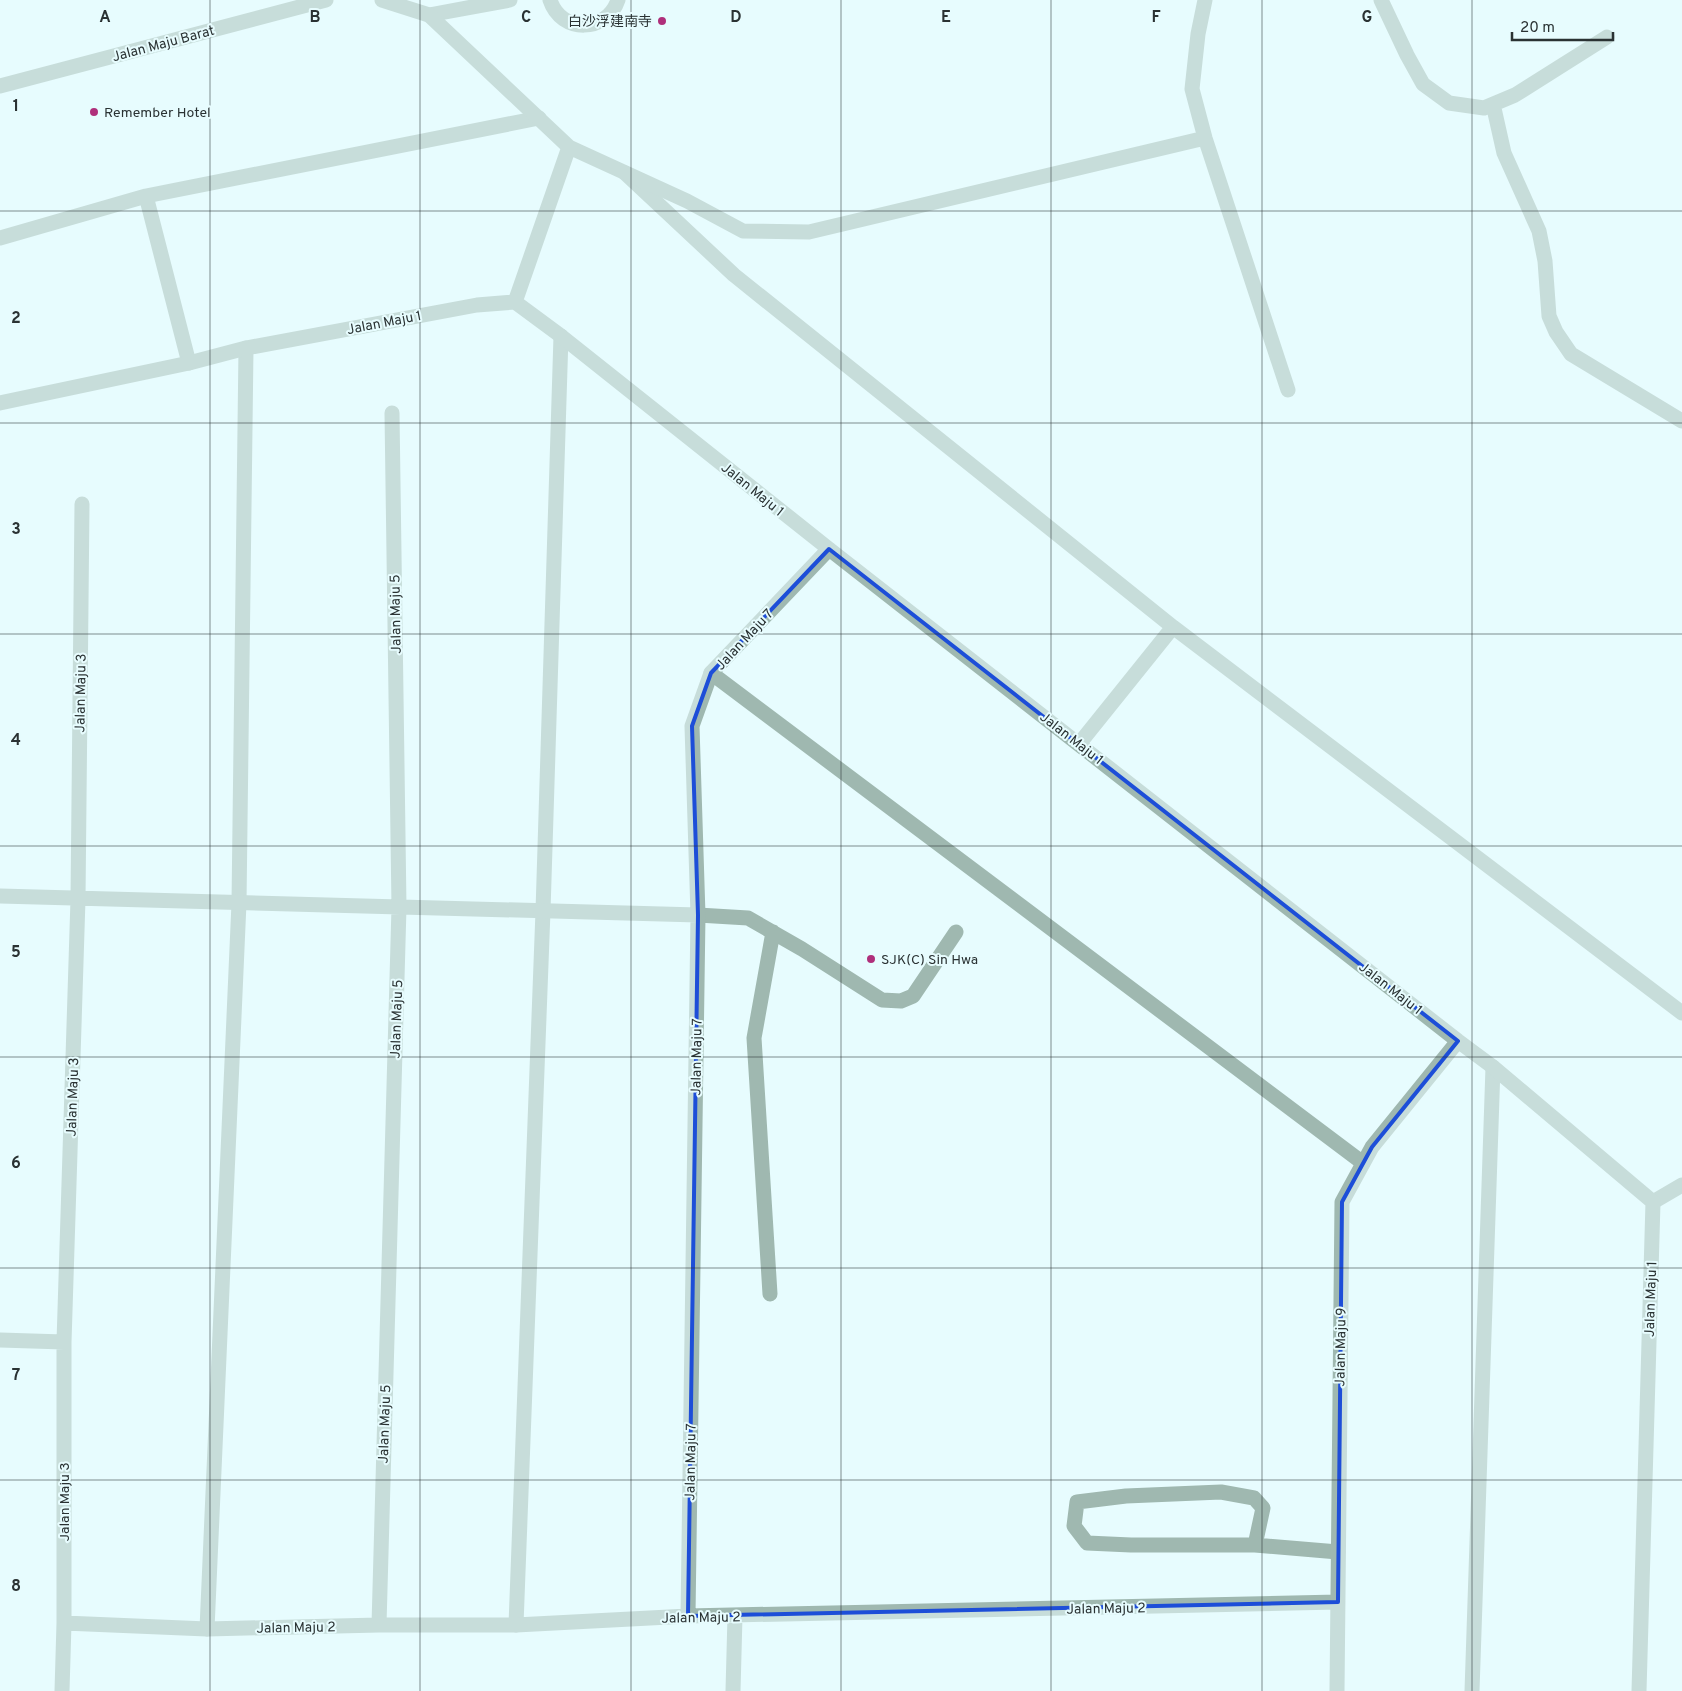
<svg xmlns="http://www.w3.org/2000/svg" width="1682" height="1691" font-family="Overpass,'Noto Sans SC',sans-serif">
<rect width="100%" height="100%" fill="#e7fcfe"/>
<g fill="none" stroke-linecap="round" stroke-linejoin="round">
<path stroke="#9fb8b0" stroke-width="15" d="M550,0c11,34 57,33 68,0
M429,15l81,-15
M625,173l109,102 439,352 509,386
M146,196l43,167
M0,238l146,-42 393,-78
M711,673l652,490
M1079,744l94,-117
M698,915l50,3 54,31 80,51 19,1 12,-5 43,-64
M1653,1202l29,-17
M770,1294l-16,-256 19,-106
M1221,1492l33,6 9,10 -8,37h-124l-44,-2 -13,-17 3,-24 49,-6z
M1255,1545l83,7
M516,1625l27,-714 18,-575
M207,1629l32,-726 7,-555
M1472,1691l21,-624"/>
<path stroke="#9fb8b0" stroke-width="15" d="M382,0l47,15 140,132 -54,155
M1205,0l-7,34 -6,55 13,49 83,252
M1381,0l26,55 16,29 26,19 35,5 31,-13 92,-58
M0,86l326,-86
M1493,104l11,49 35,78 6,30 4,55 7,16 15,22 111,67
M569,147l118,54 56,30 66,1 396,-94
M0,403l189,-40 57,-15 231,-43 38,-3 46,34 268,213 629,492 35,26 160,135 -14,489
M0,896l698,19
M0,1340l64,2
M688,1616l10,-701 -6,-189 19,-53 118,-124
M64,1623l143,6 172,-4h137l172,-9 650,-14
M379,1625l20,-718 -7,-494
M62,1691l2,-68v-281l14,-443 4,-395
M733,1691l2,-75
M1337,1691l5,-489 30,-55 86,-106"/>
</g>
<path d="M0 0H1682V1691H0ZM829,549l629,492 -86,106 -30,55 -4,400 -650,14 10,-701 -6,-189 19,-53z" fill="#e7fcfe" fill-opacity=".55" fill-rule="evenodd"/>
<path fill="none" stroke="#1d4ed8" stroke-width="4" stroke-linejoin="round" d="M829,549l629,492 -86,106 -30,55 -4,400 -650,14 10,-701 -6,-189 19,-53z"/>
<path fill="none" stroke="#2a3233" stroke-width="1" stroke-opacity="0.55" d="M210,0v1691M420,0v1691M631,0v1691M841,0v1691M1051,0v1691M1262,0v1691M1472,0v1691M0,211h1682M0,423h1682M0,634h1682M0,846h1682M0,1057h1682M0,1268h1682M0,1480h1682"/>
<g fill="#af2f7b" stroke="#e7fcfe" stroke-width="2">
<circle cx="662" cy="21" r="5"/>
<circle cx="94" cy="112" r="5"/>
<circle cx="871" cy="959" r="5"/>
</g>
<g text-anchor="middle" stroke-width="4" stroke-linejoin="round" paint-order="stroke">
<g font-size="14" fill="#2a3233" stroke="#e7fcfe" text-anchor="start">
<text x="652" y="26" text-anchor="end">白沙浮建南寺</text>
<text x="104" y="117">Remember Hotel</text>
<text x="881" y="964">SJK(C) Sin Hwa</text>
</g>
<g font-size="14" fill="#2a3233" stroke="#e7fcfe">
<text transform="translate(163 43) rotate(-15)" y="5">Jalan Maju Barat</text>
<text transform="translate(384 322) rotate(-11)" y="5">Jalan Maju 1</text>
<text transform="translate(753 489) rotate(39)" y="5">Jalan Maju 1</text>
<text transform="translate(395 614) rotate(-91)" y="5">Jalan Maju 5</text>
<text transform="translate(744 639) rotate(-47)" y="5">Jalan Maju 7</text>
<text transform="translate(80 693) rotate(-89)" y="5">Jalan Maju 3</text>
<text transform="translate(1072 738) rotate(38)" y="5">Jalan Maju 1</text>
<text transform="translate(1391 988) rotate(38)" y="5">Jalan Maju 1</text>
<text transform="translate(396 1019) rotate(-88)" y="5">Jalan Maju 5</text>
<text transform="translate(696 1057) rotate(-89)" y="5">Jalan Maju 7</text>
<text transform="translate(72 1097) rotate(-88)" y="5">Jalan Maju 3</text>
<text transform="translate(1650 1299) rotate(-88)" y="5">Jalan Maju 1</text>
<text transform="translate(1340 1347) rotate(-89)" y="5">Jalan Maju 9</text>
<text transform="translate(384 1424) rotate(-88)" y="5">Jalan Maju 5</text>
<text transform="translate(690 1462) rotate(-89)" y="5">Jalan Maju 7</text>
<text transform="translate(64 1502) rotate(-90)" y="5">Jalan Maju 3</text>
<text transform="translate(1106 1608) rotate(-1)" y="5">Jalan Maju 2</text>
<text transform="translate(701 1617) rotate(-1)" y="5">Jalan Maju 2</text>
<text transform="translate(296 1627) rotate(-1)" y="5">Jalan Maju 2</text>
</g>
</g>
<g font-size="16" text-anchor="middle" font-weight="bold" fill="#2a3233" stroke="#e7fcfe" stroke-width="4" stroke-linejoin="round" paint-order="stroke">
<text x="105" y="22">A</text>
<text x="315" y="22">B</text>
<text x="526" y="22">C</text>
<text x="736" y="22">D</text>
<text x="946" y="22">E</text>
<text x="1156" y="22">F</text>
<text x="1367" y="22">G</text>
<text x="16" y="111">1</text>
<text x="16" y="323">2</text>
<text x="16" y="534">3</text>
<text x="16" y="745">4</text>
<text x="16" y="957">5</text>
<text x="16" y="1168">6</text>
<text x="16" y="1380">7</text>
<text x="16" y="1591">8</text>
</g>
<path d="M1512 32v8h101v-8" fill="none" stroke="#2a3233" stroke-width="2.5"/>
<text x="1520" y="32" font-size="15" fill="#2a3233" stroke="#e7fcfe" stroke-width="4" paint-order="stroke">20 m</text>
</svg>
